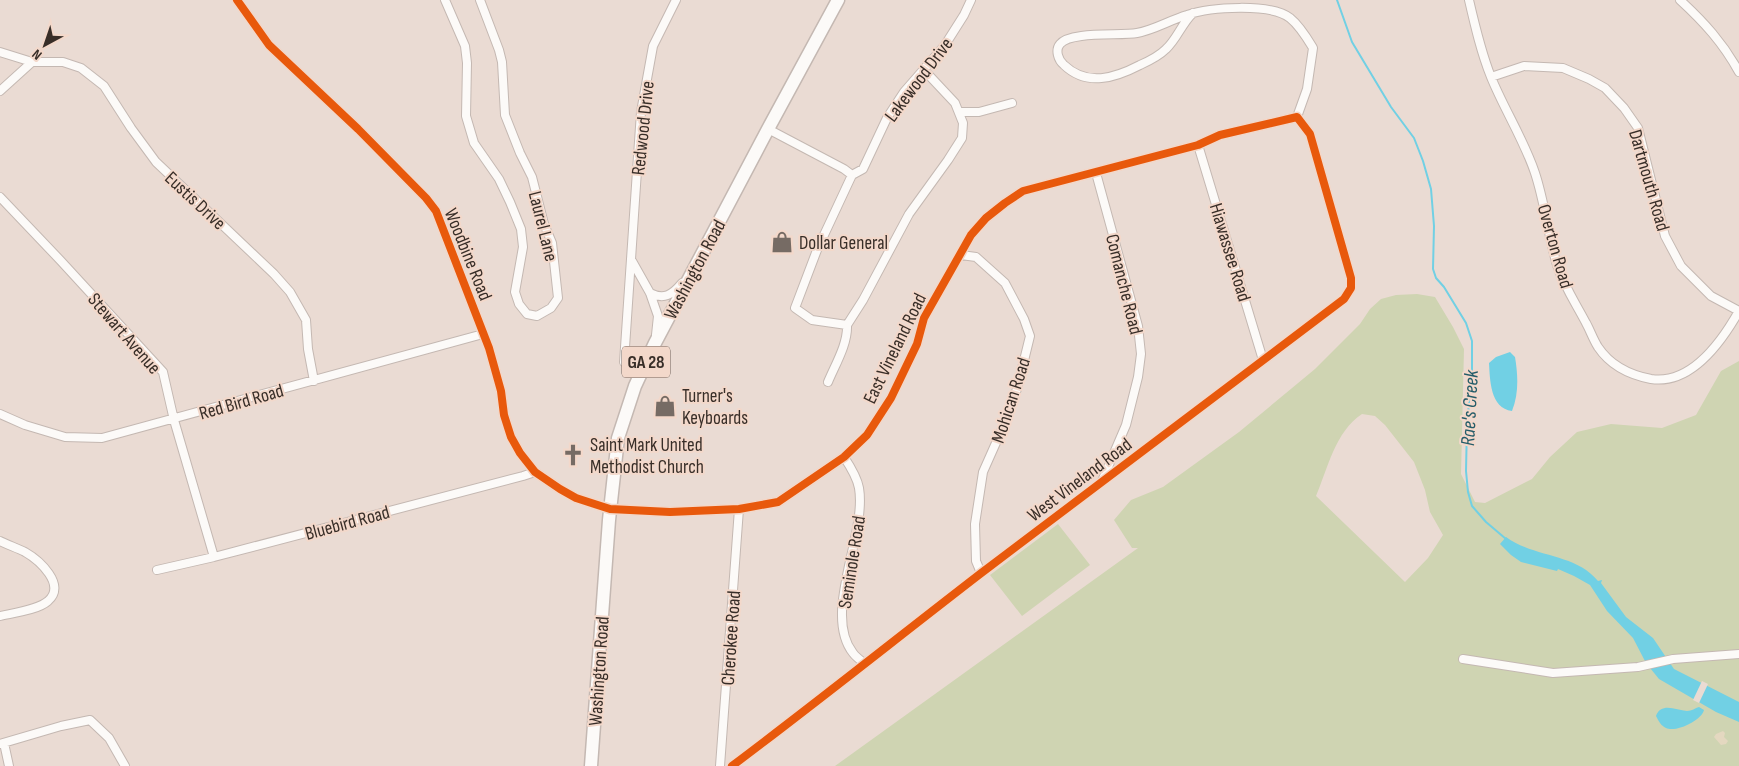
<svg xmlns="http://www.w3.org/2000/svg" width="1739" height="766" font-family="'Sofia Sans Condensed',sans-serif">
<rect width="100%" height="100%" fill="#eadbd3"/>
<path fill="#cfd4b2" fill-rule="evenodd" d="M1417,294l18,3 18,30 11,22 -3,125 14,28 10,1 47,-24 18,-22 27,-25 34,-8 51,4 34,-13 25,-44 18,-10v405h-904l303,-218h-6l-18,-28 17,-20 32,-13 76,-55 76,-63 45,-45 10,-15 11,-10 15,-4zM1362,414l13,2 10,9 29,37 11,28 5,22 13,23 -15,23 -23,24 -89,-86c12,-28 19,-64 46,-82z
M1058,524l32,41 -68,51 -32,-41z"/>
<path fill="#e4d8c0" d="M1723,731l2,2 -1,4 4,4 -2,3 -5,1 -7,-8 2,-3z"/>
<path fill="#71d0e4" d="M1510,352l5,5c3,18 4,37 -3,54 -22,-3 -22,-31 -23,-48l7,-6z
M1506,537c29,21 69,16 92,44l4,-1 -1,3 25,34 27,21 21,31 65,33v20l-23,-10 -57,-33 -13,-16 -13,-25 -26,-27 -17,-26 -16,-9 -16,-7 -1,2 -36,-9 -10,-7 -11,-11z
M1699,707l5,3c-2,10 -28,23 -38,18 -5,-2 -8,-8 -10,-12 5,-14 20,-6 31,-5 5,0 8,-3 12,-4z"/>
<path fill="#eadbd3" d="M1702,681l6,3 -9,19 -6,-3z"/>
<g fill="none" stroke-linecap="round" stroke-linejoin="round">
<path stroke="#71d0e4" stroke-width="2" d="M1337,0l15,42 39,65 23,31 9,23 8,28 3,37 -1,43 3,9 8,9 22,36 6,18v31l-5,52 -1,47 2,21 4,14 14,16 20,17"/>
<g stroke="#c4b8b2" stroke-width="10">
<path id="minor" d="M237,0l32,45 89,84 68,69 10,13 53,137 12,43 3,24 7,22 9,16 15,19 25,17 16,9 34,11 60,3 69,-3 39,-7 66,-45 23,-22 24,-37 26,-54 7,-26 47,-83 15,-17 19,-15 18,-12 175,-46 22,-10 77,-18
M445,0l20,46 2,17 -1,53 8,27 25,36 11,23 11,27 2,18 -8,45 4,12 8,10 10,2 14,-8 7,-10 -6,-55 -8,-19 -12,-47 -12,-24 -15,-38 -3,-53 -3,-12 -19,-50
M1469,0c6,26 12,52 22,77 13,32 33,63 44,96 10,30 13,62 22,92 8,23 18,37 29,58 4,7 7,16 12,24 12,18 32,28 53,32 40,6 71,-38 88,-68
M1680,0c24,22 43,43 59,72
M1193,13c-11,10 -16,26 -27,36 -7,7 -17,12 -26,16 -25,13 -53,22 -76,0 -6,-5 -9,-15 -4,-21 10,-13 60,-8 77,-11 17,-3 33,-13 50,-18 23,-8 84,-12 103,3 10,8 17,20 23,30l-6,41 -10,28
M0,52l32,10h31l18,6 23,18 27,42 25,34 118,112 16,18 16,28 2,29 6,32
M1491,77l33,-11 39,2 26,11 16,9 19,20 14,20 27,108 16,30 30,30 28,15
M0,91l32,-29
M960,112h19l33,-9
M768,129l76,40 8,6 11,-6 24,-51 17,-26 41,-47 19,-30 7,-15
M1198,145l65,215
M1096,173l42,153 3,28 -3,23 -12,48 -24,56
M852,175l-35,75 -22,58 17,12 35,5 16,-25 46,-86 39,-54 14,-22 1,-15 -8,-20 -31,-33
M0,197l60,63 103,112 11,48 40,137
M961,255l15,2 29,26 19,36 6,17 -13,53 -14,38 -20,45 -8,52 1,37 5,12
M632,261l18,32 8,23 -2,19
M650,293c14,7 22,2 32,-10
M624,362l17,-250 12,-66 23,-46
M828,382c7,-17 20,-38 19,-57
M0,414l25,11 40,12 37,1 381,-104
M844,457c6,9 13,20 15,31 8,47 -37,125 -6,165 3,4 7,7 11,10
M0,541c8,4 17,7 25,11 14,8 42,33 23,49 -10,9 -35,12 -48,15
M157,570l57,-13 309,-81 12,-4
M1463,659l90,14 85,-6 35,-8 66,-5
M4,743l5,23
M0,744l61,-18 29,-6 19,18 16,28
M720,766l19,-257
M732,766c84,-63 165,-128 248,-192 121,-92 243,-183 364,-275l7,-11v-10l-41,-144 -13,-17"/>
</g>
<g stroke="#c4b8b2" stroke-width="15">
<path id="primary" d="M591,766l18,-246 9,-82 17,-52 20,-43 113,-214 70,-129"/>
</g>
<use href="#minor" stroke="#fcfaf8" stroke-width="8"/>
<use href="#primary" stroke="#fcfaf8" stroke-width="12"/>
<g stroke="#f3d8ca" stroke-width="11">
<path id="cycleway" d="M237,0l32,45 89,84 68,69 10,13 53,137 12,43 3,24 7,22 9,16 15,19 25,17 16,9 34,11 60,3 69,-3 39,-7 66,-45 23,-22 24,-37 26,-54 7,-26 47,-83 15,-17 19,-15 18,-12 175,-46 22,-10 77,-18 13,17 41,144v10l-7,11c-121,92 -243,183 -364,275 -83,64 -164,129 -248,192"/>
</g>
<use href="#cycleway" stroke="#e8590c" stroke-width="8"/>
</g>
<defs>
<g id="shop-bare" transform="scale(1.725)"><path d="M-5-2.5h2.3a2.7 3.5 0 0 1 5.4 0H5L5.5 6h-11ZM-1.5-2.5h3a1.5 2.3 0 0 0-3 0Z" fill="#766b64" stroke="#f3d8ca" stroke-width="2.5" paint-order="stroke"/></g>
<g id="church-bare" transform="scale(1.725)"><path d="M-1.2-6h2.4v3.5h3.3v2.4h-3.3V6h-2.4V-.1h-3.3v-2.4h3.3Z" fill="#766b64" stroke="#f3d8ca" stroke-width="2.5" paint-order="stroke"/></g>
</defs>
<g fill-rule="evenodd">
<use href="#shop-bare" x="782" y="242"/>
<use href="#shop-bare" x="665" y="406"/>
<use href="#church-bare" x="573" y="455"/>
</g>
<g text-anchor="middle" stroke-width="4" stroke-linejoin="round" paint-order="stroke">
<rect fill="#f3d8ca" stroke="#706159" stroke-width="1" x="622" y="346.5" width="48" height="31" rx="4"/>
<g font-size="18" font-weight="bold" fill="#382e28">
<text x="646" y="368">GA 28</text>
</g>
<g font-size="19" fill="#382e28" stroke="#f3d8ca">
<text transform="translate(918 79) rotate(-53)" y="7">Lakewood Drive</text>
<text transform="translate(642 128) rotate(-84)" y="7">Redwood Drive</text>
<text transform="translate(1650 180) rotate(74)" y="7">Dartmouth Road</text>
<text transform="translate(196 200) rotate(43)" y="7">Eustis Drive</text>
<text transform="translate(544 226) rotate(76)" y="7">Laurel Lane</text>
<text transform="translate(1556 246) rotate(74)" y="7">Overton Road</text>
<text transform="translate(1231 252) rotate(73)" y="7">Hiawassee Road</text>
<text transform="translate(469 254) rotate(68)" y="7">Woodbine Road</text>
<text transform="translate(694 269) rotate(-62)" y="7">Washington Road</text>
<text transform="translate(1125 284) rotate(76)" y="7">Comanche Road</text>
<text transform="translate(125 333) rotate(49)" y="7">Stewart Avenue</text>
<text transform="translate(894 348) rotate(-64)" y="7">East Vineland Road</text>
<text transform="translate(1010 400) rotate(-72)" y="7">Mohican Road</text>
<text transform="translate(241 401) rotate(-16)" y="7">Red Bird Road</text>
<text transform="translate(1079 479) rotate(-37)" y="7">West Vineland Road</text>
<text transform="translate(347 522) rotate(-15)" y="7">Bluebird Road</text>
<text transform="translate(851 562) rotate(-81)" y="7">Seminole Road</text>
<text transform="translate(730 638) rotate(-86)" y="7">Cherokee Road</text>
<text transform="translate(598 671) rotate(-86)" y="7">Washington Road</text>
</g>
<g font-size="19" fill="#382e28" stroke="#f3d8ca" text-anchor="start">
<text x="799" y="249">Dollar General</text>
<text x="682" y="402">Turner's<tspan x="682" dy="22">Keyboards</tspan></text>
<text x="590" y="451">Saint Mark United<tspan x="590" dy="22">Methodist Church</tspan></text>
</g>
<g font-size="20" font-style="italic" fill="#245c69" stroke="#f3d8ca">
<text transform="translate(1469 408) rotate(-87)" y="7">Rae's Creek</text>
</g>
</g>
<g transform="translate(45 45) rotate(220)" stroke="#f3d8ca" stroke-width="4" paint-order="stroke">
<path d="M0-4L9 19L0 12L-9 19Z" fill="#382e28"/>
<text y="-8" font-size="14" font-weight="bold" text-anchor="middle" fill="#382e28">N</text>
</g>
</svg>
